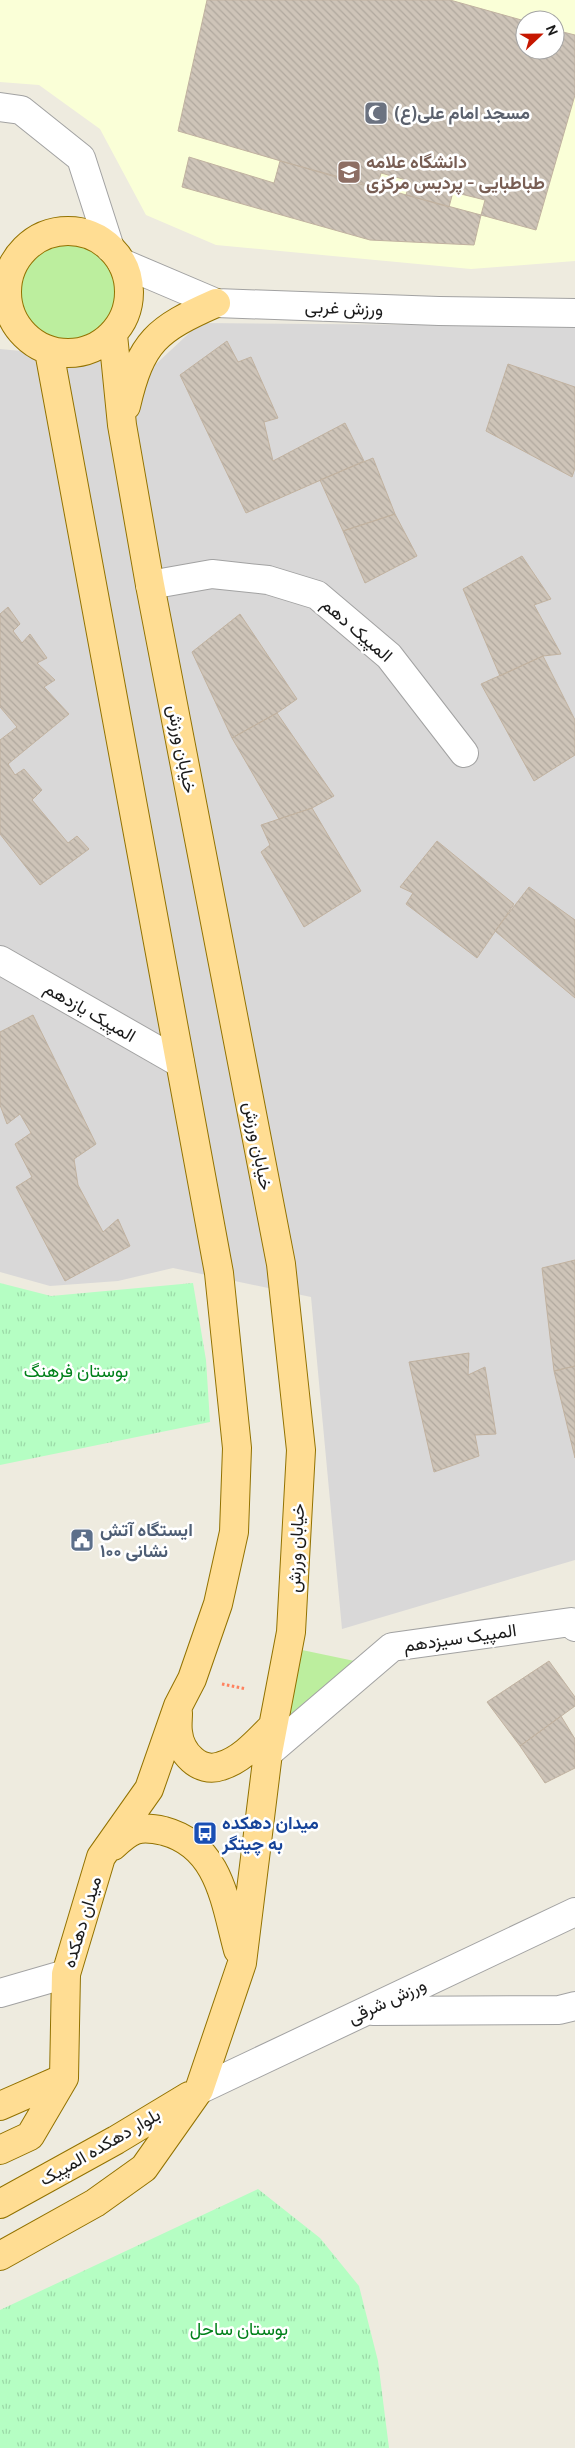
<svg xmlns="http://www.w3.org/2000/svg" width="575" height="2448" font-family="Cabin,Vazirmatn,sans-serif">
<defs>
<pattern id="park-tufts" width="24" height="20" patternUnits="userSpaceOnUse" patternTransform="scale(1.25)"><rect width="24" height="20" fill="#b5fec3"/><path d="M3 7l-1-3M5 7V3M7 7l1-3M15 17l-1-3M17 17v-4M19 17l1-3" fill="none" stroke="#9bd9a7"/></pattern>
<pattern id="building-back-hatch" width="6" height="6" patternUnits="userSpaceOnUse" patternTransform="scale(1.25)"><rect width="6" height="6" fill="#cec4b8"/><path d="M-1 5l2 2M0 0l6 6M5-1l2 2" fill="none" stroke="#b0a89e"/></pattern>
</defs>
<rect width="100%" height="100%" fill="#eeebdf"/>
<path fill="#d9d8d8" d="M200,323l375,3v1234l-233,69 -31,-332 -138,-29 -55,13 -68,5 -50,-14v-923l156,15z"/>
<path fill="#faffd7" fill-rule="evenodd" d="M0,0h575v261l-104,8 -255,-24 -70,-30 -46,-86 -61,-44 -39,-3zM525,20h30v30h-30z"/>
<path fill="#bcee9e" d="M16 293a53 53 0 1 1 106 0a53 53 0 1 1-106 0Z
M302,1650l62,13 -76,59z"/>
<path fill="url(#park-tufts)" d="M0,1283l51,13 142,-13 13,77 4,62 -210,43z
M258,2189l62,49 39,48 19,75 11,87h-389v-138z"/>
<path fill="url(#building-back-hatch)" stroke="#c1b2a0" d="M207,0h243l75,21v29h30v-20l20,5v60l-39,135 -55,-15 4,-15 -32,-8 -4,15 -43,-12 4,-14 -29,-8 -4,16 -199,-58z
M189,157l85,26 6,-22 201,54 -7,30 -104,-5 -188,-53z
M227,341l11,21 13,-5 27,61 -14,4 9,39 72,-38 19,38 -118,52 -66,-138z
M508,364l67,23v81l-3,9 -86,-46z
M373,458l22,56 -52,17 -23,-51z
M395,514l22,42 -52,27 -22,-52z
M522,556l29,43 -17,6 27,49 -18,2 -43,20 -37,-87z
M8,607l12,17 -7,7 9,12 8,-9 17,24 -10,5 18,17 -11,7 25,27 -61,50 7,11 9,-6 18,21 -10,10 36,43 9,-7 12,13 -49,36 -40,-51v-94l17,-13 -17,-20v-93z
M240,614l57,85 -20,14 -45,25 -40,-86z
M543,656l32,64v35l-41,26 -53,-97z
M277,713l57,83 -22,12 -33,11 -47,-81z
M312,808l49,83 -57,36 -43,-75 9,-7 -9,-20z
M437,841l77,63 -37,54 -71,-54 7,-11 -13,-6z
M529,887l46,33v78l-80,-67z
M33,1015l63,129 -22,15 4,26 25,47 15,-13 12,27 -65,35 -49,-94 16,-10 -17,-33 16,-11 -11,-19 -13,10 -7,-19v-73z
M575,1260v106l-21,5 -12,-103z
M469,1353l-1,22 17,-8 11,67 -21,1 4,21 -45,16 -25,-110z
M575,1366v92l-21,-87z
M549,1661l26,36v9l-55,40 -33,-44z
M561,1716l14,23v29l-30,15 -25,-37z"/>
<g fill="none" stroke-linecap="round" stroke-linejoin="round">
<g stroke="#a2a2a2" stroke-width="30">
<path id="minor" d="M0,107l21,3 60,48 29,90
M122,263l94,40 223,8 136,2
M150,585l62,-11 56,6 49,15 72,61 75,97
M0,960l180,103
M268,1753l124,-106 179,-25 4,5
M0,1993l66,-19
M373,2011l186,-1 16,-4
M199,2090l376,-178"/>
</g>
<g stroke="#927200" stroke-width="30">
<path id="major" d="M7 292a61 61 0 1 1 122 0a61 61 0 1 1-122 0Z
M126,406c15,-65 31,-77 90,-103
M178,1713c0,6 -1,13 0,19 2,20 21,42 43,34 21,-6 37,-25 52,-40
M113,1846c18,-17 25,-21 51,-15 56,15 61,72 74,119
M0,2106l64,-28
M0,2150l30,-14 34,-58 2,-104 35,-117 48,-68 29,-83 14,-27 26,-75 16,-72 3,-84 -18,-175 -170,-922
M0,2204l116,-64 73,-44
M0,2256l95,-53 49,-35 55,-78 43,-127 26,-210 23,-121 10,-182 -20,-186 -131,-679 -28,-160 -9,-90"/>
</g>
<path stroke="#ff825f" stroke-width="3" stroke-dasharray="2.5 2.5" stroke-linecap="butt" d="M222,1684l24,5"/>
<use href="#minor" stroke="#fff" stroke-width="28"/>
<use href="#major" stroke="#ffdd93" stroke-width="28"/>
</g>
<defs>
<g id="mosque-square" transform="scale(1.25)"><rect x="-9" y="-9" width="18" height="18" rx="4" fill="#6b7280" stroke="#fff"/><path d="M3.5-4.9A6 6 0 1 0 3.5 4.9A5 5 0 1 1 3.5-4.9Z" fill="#fff"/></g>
<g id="university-square" transform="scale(1.25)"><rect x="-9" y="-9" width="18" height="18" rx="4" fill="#8d6e63" stroke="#fff"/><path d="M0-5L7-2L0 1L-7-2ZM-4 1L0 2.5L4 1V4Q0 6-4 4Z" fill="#fff"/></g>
<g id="civic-square" transform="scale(1.25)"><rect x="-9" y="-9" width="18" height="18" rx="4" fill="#5c6f8a" stroke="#fff"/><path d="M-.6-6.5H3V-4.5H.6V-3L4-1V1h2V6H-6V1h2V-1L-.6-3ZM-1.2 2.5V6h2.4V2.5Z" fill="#fff"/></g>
<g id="bus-square" transform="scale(1.25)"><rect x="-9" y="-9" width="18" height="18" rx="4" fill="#1a4fb4" stroke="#fff"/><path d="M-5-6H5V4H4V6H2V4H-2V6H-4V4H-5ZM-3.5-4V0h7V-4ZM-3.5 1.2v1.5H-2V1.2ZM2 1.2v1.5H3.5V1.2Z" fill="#fff"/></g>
</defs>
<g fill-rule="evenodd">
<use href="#mosque-square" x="376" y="113"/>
<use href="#university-square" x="349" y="172"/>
<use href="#civic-square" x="82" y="1540"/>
<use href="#bus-square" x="205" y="1833"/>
</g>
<g text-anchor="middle" stroke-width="5" stroke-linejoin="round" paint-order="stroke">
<g font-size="18" font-weight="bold" fill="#5b616d" stroke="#fff" text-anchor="start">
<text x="394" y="119">مسجد امام علی(ع)</text>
</g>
<g font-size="18" font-weight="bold" fill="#785e54" stroke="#fff" text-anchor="start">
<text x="366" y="168">دانشگاه علامه<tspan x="366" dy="21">طباطبایی - پردیس مرکزی</tspan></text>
</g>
<g font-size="18" fill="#1b1b1b" stroke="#fff">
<text transform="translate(344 308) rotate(2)" y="6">ورزش غربی</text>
<text transform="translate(357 630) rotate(41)" y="6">المپیک دهم</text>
<text transform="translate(182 749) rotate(79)" y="6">خیابان ورزش</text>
<text transform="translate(90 1012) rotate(30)" y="6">المپیک یازدهم</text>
<text transform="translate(258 1146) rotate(79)" y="6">خیابان ورزش</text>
<text transform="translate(296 1548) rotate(-87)" y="6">خیابان ورزش</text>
<text transform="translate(460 1638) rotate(-8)" y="6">المپیک سیزدهم</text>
<text transform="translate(82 1922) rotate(-73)" y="6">میدان دهکده</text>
<text transform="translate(387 2001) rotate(-25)" y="6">ورزش شرقی</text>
<text transform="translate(100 2147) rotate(-30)" y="6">بلوار دهکده المپیک</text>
</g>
<g font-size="18" fill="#01811a" stroke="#fff">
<text x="76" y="1377">بوستان فرهنگ</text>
<text x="239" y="2335">بوستان ساحل</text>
</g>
<g font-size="18" font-weight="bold" fill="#4e5e75" stroke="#fff" text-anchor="start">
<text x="100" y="1536">ایستگاه آتش<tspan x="100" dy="21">نشانی ۱۰۰</tspan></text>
</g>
<g font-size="18" font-weight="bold" fill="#164399" stroke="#fff" text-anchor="start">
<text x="222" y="1829">میدان دهکده<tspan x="222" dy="21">به چیتگر</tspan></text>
</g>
</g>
<g transform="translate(540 35) rotate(68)"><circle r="24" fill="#ffffff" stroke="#a4a4a4"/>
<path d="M0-4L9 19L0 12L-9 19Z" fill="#c61700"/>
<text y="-8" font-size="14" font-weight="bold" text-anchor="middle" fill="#1b1b1b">N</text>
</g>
</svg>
